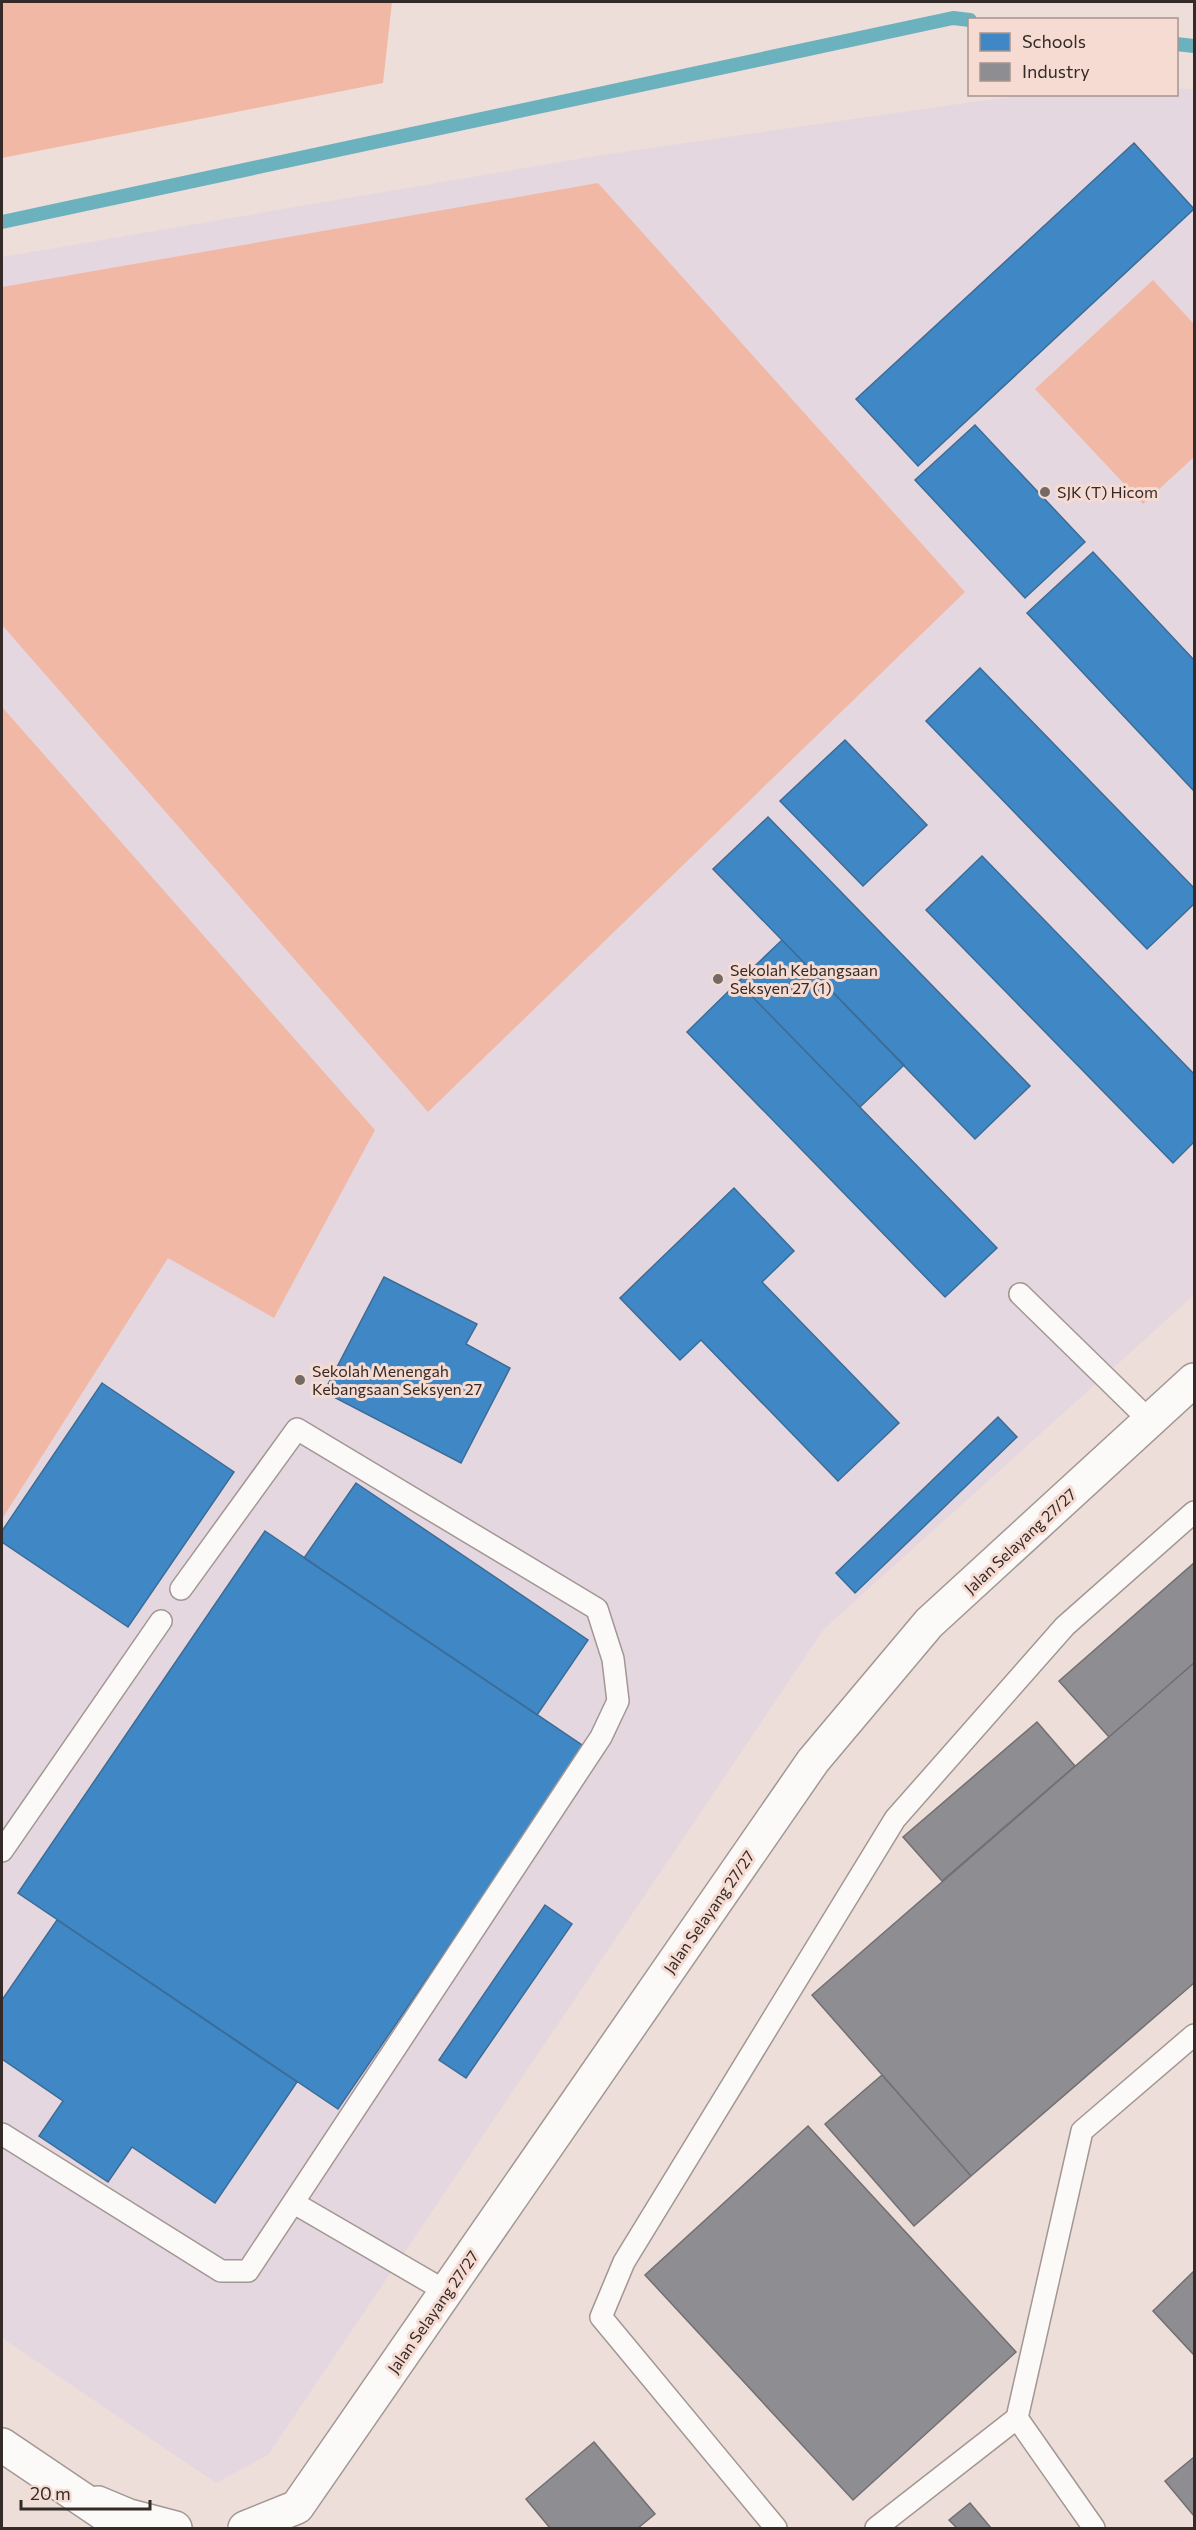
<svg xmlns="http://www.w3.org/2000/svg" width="1196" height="2530" font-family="Commissioner,sans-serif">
<rect width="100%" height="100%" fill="#edded9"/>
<path fill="#e5d7e0" d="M1177,88l17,2v1205l-370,334 -556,826 -52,28 -214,-145v-2081l593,-101 426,-61 155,-1z"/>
<path fill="#f1b9a5" d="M2,2h390l-9,81 -381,75z
M598,183l367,409 -537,520 -426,-487v-338z
M1153,280l41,44v133l-51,47 -108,-115z
M2,707l373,423 -101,188 -106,-60 -166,261z"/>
<path fill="#3f88c5" stroke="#3c6c96" stroke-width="1.5" d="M1134,143l60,66 -276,257 -62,-67z
M975,425l110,117 -60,56 -110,-118z
M1093,552l101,108v131l-167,-178z
M980,668l214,220v16l-47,45 -221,-228z
M845,740l82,85 -64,61 -83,-85z
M768,817l262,269 -55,53 -262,-270z
M982,856l212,218v68l-21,21 -247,-253z
M782,940l122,125 -44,42 -122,-125z
M738,982l259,266 -52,49 -258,-265z
M734,1188l60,63 -32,31 137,141 -61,58 -137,-141 -21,20 -60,-62z
M384,1277l93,47 -11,20 44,24 -49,95 -137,-71z
M102,1383l132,89 -106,155 -126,-85v-11z
M998,1417l19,20 -162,156 -19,-20z
M356,1483l232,157 -51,75 -233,-157z
M265,1531l320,216 -247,362 -320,-216z
M545,1905l27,19 -106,154 -27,-18z
M57,1920l240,162 -82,121 -83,-56 -24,35 -69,-46 24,-35 -61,-42v-59z"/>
<path fill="#8d8d92" stroke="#726f72" stroke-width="1.5" d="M1194,1563v100l-85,74 -50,-56z
M1194,1663v320l-223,193 -159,-181z
M1037,1722l38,44 -133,115 -39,-44z
M882,2075l89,101 -57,50 -89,-102z
M808,2126l208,226 -163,148 -208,-225z
M1194,2271v84l-41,-44z
M594,2442l61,72 -17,14h-88l-24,-29z
M1194,2457v59l-29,-35z
M970,2503l21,25h-34l-8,-8z"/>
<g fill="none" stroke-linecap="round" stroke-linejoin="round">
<path stroke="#6cb1be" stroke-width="14" d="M1176,44l18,2
M2,222l951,-204 17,2"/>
<g stroke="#a29793" stroke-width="24">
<path id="lane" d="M1020,1294l130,127
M2,1851l159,-230
M2,2134l219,137h27l353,-534 17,-36 -5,-42 -16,-50 -300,-180 -116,160
M294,2203l153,89
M776,2528l-175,-211 23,-55 271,-443 170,-193 129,-114
M876,2528l141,-110
M1094,2528l-77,-110 65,-287 112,-96"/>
</g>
<g stroke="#a29793" stroke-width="36">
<path id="street" d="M98,2503l31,13 46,12
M245,2528l52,-21 516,-746 116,-138 265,-243"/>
</g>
<g stroke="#a29793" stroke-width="36">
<path id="primary" d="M2,2445l123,83"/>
</g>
<use href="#lane" stroke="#fcfaf9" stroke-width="21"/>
<use href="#street" stroke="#fcfaf9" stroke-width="33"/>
<use href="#primary" stroke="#fcfaf9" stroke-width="33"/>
</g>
<g fill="#756965" stroke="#f5dbd1" stroke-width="2">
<circle cx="1045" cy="492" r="6"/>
<circle cx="718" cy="979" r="6"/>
<circle cx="300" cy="1380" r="6"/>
</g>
<g text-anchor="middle" stroke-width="6" stroke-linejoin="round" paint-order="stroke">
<g font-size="16" fill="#342a27" stroke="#f5dbd1" text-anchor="start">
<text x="1057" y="498">SJK (T) Hicom</text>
<text x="730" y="976">Sekolah Kebangsaan<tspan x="730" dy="18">Seksyen 27 (1)</tspan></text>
<text x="312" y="1377">Sekolah Menengah<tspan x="312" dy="18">Kebangsaan Seksyen 27</tspan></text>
</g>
<g font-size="16" fill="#342a27" stroke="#f5dbd1">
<text transform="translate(1020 1541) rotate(-43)" y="6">Jalan Selayang 27/27</text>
<text transform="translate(709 1912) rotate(-55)" y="6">Jalan Selayang 27/27</text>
<text transform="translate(433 2312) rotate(-55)" y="6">Jalan Selayang 27/27</text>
</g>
</g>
<rect width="1196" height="2530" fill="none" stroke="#342a27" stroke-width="6"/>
<rect x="968" y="18" width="210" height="78" fill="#f5dbd1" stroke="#a8948d" stroke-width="1.5"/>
<rect x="980" y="33" width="30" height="18" fill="#3f88c5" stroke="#a8948d" stroke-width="1.5"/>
<text x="1022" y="48" font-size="18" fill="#342a27">Schools</text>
<rect x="980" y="63" width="30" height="18" fill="#8d8d92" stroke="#a8948d" stroke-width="1.5"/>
<text x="1022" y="78" font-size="18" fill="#342a27">Industry</text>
<path d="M21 2500v9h129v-9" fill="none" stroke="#342a27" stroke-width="3"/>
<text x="30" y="2500" font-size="18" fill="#342a27" stroke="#f5dbd1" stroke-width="4.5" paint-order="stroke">20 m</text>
</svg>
